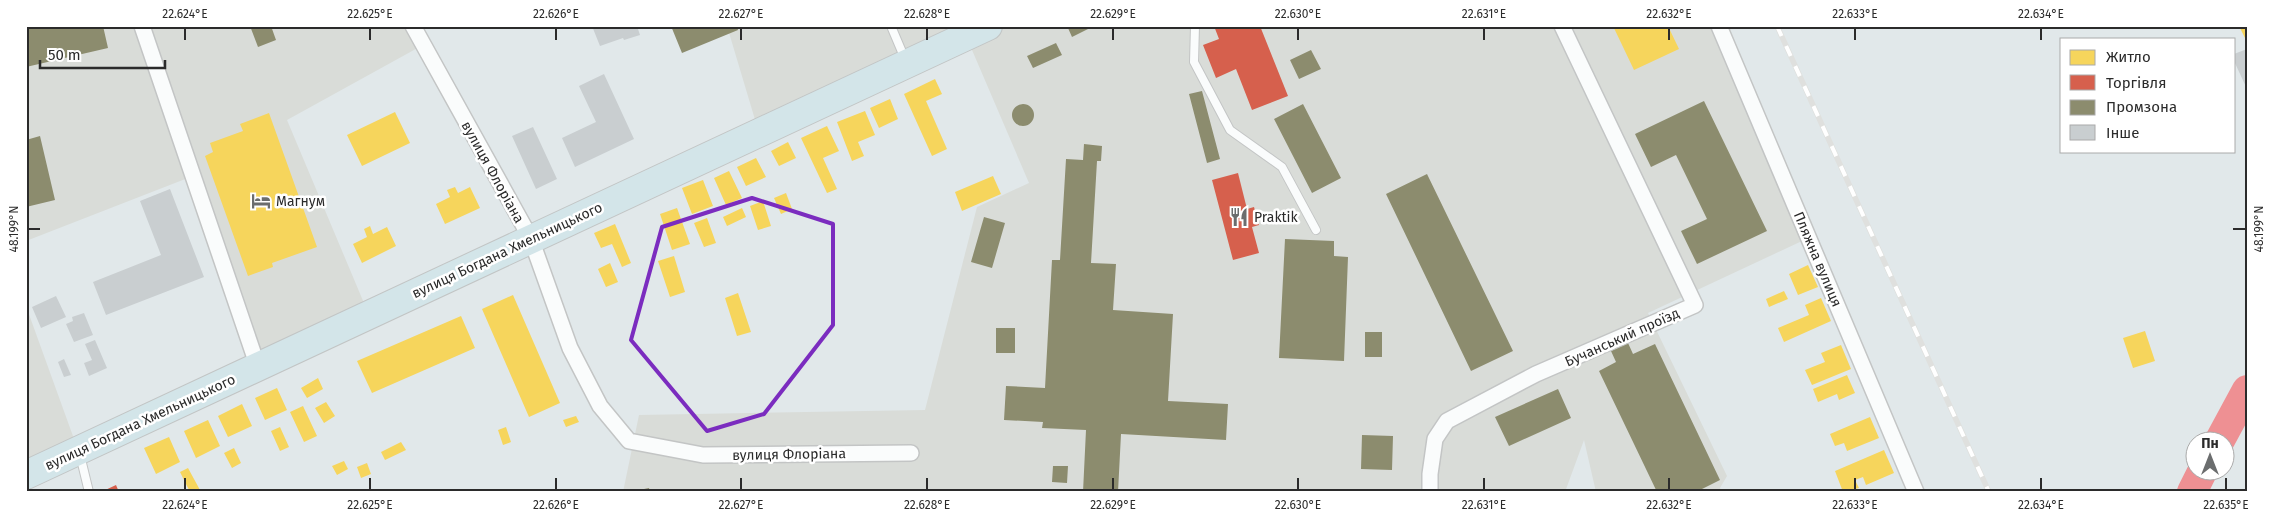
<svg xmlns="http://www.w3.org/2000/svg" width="2273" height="518" font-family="'Fira Sans',sans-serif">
<rect width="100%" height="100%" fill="#e1e8ea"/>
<path fill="#d9dcd8" d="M26,26h387l10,19 -136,75 82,195 -111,52 -65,-191 -167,65z
M727,26h985l90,215 -154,72 79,163 -7,12 2,4h-126l-12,-52 -19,52h-942l16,-77 286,-5 52,-203 52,-24 -63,-147 -207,97z
M26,306l52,144 -52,25z"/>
<path fill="#f6d55c" d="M1613,26h55l11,23 -45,21z
M2239,26h8v16z
M935,79l7,15 -16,7 21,48 -15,7 -28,-62z
M890,99l8,20 -19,9 -9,-20z
M865,111l10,24 -17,7 6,14 -12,5 -15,-39z
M395,112l15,31 -48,23 -15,-31z
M269,113l48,134 -45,16 1,4 -25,9 -43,-120 8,-4 -3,-9 33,-12 -3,-7z
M827,126l12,25 -16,7 14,31 -10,4 -26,-55z
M788,142l8,16 -17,8 -8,-15z
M756,158l10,19 -20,9 -9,-19z
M729,171l13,27 -16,7 -12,-27z
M993,176l8,18 -39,17 -7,-19z
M703,180l10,26 -21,8 -10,-26z
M455,187l3,6 12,-6 10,21 -35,16 -9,-20 14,-7 -3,-7z
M786,193l6,16 -11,5 -7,-16z
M763,201l8,25 -13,4 -8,-24z
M677,208l13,36 -18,6 -12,-36z
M742,208l4,9 -19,9 -4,-9z
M707,218l9,25 -12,4 -10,-24z
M615,224l16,39 -9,4 -10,-23 -11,4 -7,-15z
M370,226l3,8 14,-7 9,19 -34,17 -9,-19 14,-7 -3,-8z
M674,256l11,36 -15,5 -12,-36z
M610,263l8,19 -12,5 -8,-18z
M1808,265l10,22 -20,8 -9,-21z
M1784,291l4,8 -19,8 -3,-8z
M738,293l13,39 -14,4 -12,-38z
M513,295l47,108 -31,14 -47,-108z
M1821,298l10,23 -47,21 -6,-14 31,-13 -4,-10z
M461,316l14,32 -103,45 -15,-32z
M2145,331l10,30 -22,7 -10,-30z
M1841,345l10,24 -39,16 -7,-15 20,-8 -4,-9z
M1847,375l8,18 -16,7 -2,-6 -19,8 -5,-13z
M318,378l5,11 -16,9 -6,-10z
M277,388l10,22 -22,10 -10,-22z
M326,402l9,14 -11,7 -9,-15z
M242,404l10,22 -24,11 -10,-21z
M303,406l14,30 -13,6 -14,-30z
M576,416l3,6 -13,5 -3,-7z
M1870,417l9,21 -32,13 -3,-8 -9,3 -5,-12z
M208,420l12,26 -24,12 -12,-27z
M280,427l9,20 -9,4 -9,-20z
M506,427l5,15 -8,3 -5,-15z
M169,437l11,25 -24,12 -12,-26z
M401,442l5,8 -21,10 -4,-8z
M234,448l7,15 -9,5 -8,-15z
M1884,450l10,23 -28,12 -3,-8 -8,3 4,8 -16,4 -8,-21z
M344,461l4,8 -11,6 -5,-9z
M367,463l4,11 -10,4 -4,-11z
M188,468l12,22 -4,2h-6l-10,-20z"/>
<path fill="#d6604d" d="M1214,26h46l28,70 -36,14 -16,-41 -20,9 -13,-33 16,-6z
M1238,173l9,36 7,-2 5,18 -7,2 7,26 -26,7 -21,-80z
M116,485l3,7h-18z"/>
<path fill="#8c8c6e" d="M26,26h77l5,22 -82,19z
M250,26h21l5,14 -18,7z
M671,26h66l1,4 -56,23z
M1073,26h21l-22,11 -4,-9z
M1056,43l6,12 -29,13 -6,-12z
M1311,50l10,19 -22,10 -9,-19z
M1202,91l18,68 -13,4 -18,-69z
M1704,101l63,130 -70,33 -16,-33 26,-12 -31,-64 -25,12 -16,-33z
M1303,104l38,74 -29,15 -38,-74z
M1012 115a11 11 0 1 1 22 0a11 11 0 1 1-22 0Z
M40,136l15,64 -29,7v-67z
M1084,144l18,2 -1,15h-4l-6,102 25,1 -3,46 60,4 -5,87 60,3 -2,36 -105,-6 -3,58h-35l3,-62 -44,-2 1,-6 -39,-2 2,-34 39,2 7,-128h8l6,-101 17,1z
M1427,174l86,177 -42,20 -85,-177z
M984,217l21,6 -13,45 -21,-6z
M1285,239l49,2v15l14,1 -4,104 -65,-3z
M996,328h19v25h-19z
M1365,332h17v25h-17z
M1628,343l5,11 22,-10 65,136 -24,12h-39l-58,-121 17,-9 -5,-11z
M1558,389l13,29 -62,28 -14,-29z
M1362,435l31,1 -1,34 -31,-1z
M1053,466h15l-1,17 -15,-1z
M649,488l1,4h-16v-1z"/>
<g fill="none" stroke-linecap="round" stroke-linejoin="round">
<path stroke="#ee9093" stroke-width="30" d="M2220,440l27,-50
M2192,492l11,-22"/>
</g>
<path fill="#c9ced0" d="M592,26h45l3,9 -16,5 -1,-2 -23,8z
M2247,49v40l-13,-28v-7z
M604,74l30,65 -59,28 -13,-29 34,-16 -17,-36z
M533,127l24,52 -21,10 -24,-53z
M170,189l34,88 -98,38 -13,-33 68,-27 -21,-54z
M56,296l10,21 -25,11 -9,-21z
M84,313l9,22 -19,7 -8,-18 7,-3 -1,-4z
M95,340l12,28 -18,8 -5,-13 8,-3 -7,-16z
M64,359l7,16 -7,2 -6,-15z"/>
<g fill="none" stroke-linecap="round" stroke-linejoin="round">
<g stroke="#c3c5c5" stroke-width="10">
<path id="lane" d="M891,26l14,33
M1195,26l-1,36 36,68 52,37 34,63
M80,455l9,37"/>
</g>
<g stroke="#c3c5c5" stroke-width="18">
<path id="street" d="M142,26l116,341
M413,26l118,213 39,109 30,58 29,35 74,14 208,-2
M1719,26l197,466
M1430,492v-18l5,-35 12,-18 89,-47 159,-69 -133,-279"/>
</g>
<g stroke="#c2c5c5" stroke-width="30">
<path id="highway" d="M26,475l962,-449"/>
</g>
<use href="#lane" stroke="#fafcfc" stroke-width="8"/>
<use href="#street" stroke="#fafcfc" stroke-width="15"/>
<use href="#highway" stroke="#d3e5e9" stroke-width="28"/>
<g stroke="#dfe0de" stroke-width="5.5">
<path id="rail" d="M1777,26l212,466"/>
</g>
<use href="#rail" stroke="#fff" stroke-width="4" stroke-dasharray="11" stroke-linecap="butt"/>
</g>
<path fill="none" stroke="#7b2cbf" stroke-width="4" stroke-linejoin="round" d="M752,198l81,26v101l-69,89 -57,17 -76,-91 31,-113z"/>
<path fill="none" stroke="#2b2b2b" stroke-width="2" d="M185,28v12M370,28v12M556,28v12M741,28v12M927,28v12M1113,28v12M1298,28v12M1484,28v12M1669,28v12M1855,28v12M2041,28v12M28,229h12M2233,229h13M185,478v12M370,478v12M556,478v12M741,478v12M927,478v12M1113,478v12M1298,478v12M1484,478v12M1669,478v12M1855,478v12M2041,478v12M2226,478v12"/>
<defs>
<g id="hotel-bare" transform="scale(1.5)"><path d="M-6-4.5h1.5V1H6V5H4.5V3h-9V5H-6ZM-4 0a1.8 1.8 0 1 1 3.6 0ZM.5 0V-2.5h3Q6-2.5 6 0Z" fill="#6b6d6e" stroke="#fff" stroke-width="2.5" paint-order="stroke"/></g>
<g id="restaurant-bare" transform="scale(1.5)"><path d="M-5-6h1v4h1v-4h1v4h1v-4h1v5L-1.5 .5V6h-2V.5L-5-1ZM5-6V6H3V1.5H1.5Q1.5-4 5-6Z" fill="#6b6d6e" stroke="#fff" stroke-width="2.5" paint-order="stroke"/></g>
</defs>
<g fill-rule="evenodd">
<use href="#hotel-bare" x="261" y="201"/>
<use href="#restaurant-bare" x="1239" y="217"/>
</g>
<g text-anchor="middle" stroke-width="5" stroke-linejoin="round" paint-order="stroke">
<g font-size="14" fill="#2b2b2b" stroke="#fff">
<text transform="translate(493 172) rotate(61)" y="5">вулиця Флоріана</text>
<text transform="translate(507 250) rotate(-25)" y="5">вулиця Богдана Хмельницького</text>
<text transform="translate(1818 259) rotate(67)" y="5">Пляжна вулиця</text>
<text transform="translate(1622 337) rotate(-24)" y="5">Бучанський проїзд</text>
<text transform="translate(140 422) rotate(-25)" y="5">вулиця Богдана Хмельницького</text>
<text transform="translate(789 454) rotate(-1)" y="5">вулиця Флоріана</text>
</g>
<g font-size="14" fill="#2b2b2b" stroke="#fff" text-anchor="start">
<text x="276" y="206">Магнум</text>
<text x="1254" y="222">Praktik</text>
</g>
</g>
<rect width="2273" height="518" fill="none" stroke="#ffffff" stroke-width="55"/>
<rect x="2060" y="38" width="175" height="115" fill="#ffffff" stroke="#aaaaaa"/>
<rect x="2070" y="50" width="25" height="15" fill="#f6d55c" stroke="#aaaaaa"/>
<text x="2106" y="62" font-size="15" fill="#2b2b2b">Житло</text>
<rect x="2070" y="75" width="25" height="15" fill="#d6604d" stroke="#aaaaaa"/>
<text x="2106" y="88" font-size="15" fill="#2b2b2b">Торгівля</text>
<rect x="2070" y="100" width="25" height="15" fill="#8c8c6e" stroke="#aaaaaa"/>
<text x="2106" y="112" font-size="15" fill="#2b2b2b">Промзона</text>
<rect x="2070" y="125" width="25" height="15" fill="#c9ced0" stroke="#aaaaaa"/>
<text x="2106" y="138" font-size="15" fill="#2b2b2b">Інше</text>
<g transform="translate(2210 456)"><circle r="24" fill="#ffffff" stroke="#aaaaaa"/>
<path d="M0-4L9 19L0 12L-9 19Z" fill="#6b6d6e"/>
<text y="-8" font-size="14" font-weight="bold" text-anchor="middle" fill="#2b2b2b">Пн</text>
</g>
<path d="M40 60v8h125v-8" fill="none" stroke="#2b2b2b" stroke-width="2.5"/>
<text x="48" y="60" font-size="15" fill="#2b2b2b" stroke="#ffffff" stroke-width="4" paint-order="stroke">50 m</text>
<rect x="28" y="28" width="2218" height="462" fill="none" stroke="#2b2b2b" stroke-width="2"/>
<g font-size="12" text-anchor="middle" fill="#2b2b2b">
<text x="185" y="18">22.624°E</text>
<text x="370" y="18">22.625°E</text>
<text x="556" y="18">22.626°E</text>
<text x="741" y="18">22.627°E</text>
<text x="927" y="18">22.628°E</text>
<text x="1113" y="18">22.629°E</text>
<text x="1298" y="18">22.630°E</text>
<text x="1484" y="18">22.631°E</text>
<text x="1669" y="18">22.632°E</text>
<text x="1855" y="18">22.633°E</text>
<text x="2041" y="18">22.634°E</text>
<text transform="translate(14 229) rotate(-90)" y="4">48.199°N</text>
<text transform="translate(2259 229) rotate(-90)" y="4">48.199°N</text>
<text x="185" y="509">22.624°E</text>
<text x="370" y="509">22.625°E</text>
<text x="556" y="509">22.626°E</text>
<text x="741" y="509">22.627°E</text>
<text x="927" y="509">22.628°E</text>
<text x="1113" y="509">22.629°E</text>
<text x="1298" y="509">22.630°E</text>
<text x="1484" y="509">22.631°E</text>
<text x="1669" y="509">22.632°E</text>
<text x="1855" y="509">22.633°E</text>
<text x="2041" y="509">22.634°E</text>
<text x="2226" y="509">22.635°E</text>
</g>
</svg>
